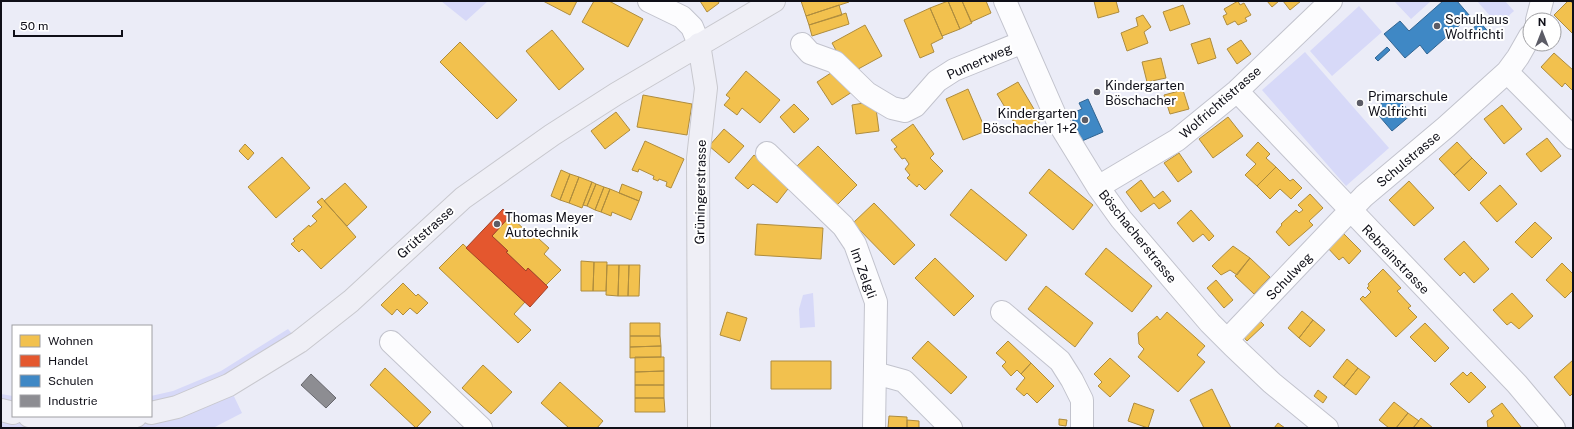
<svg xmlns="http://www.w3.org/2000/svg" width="1574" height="429" font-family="'Public Sans',sans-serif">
<rect width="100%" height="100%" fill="#ebecf7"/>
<path fill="#d7d9f8" d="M441,1h47l-22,20z
M1394,1h37l-20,18z
M1477,1h28l9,10 -16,14z
M1359,6l23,26 -50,44 -22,-25z
M1305,52l84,96 -43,38 -84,-96z
M813,293l2,34 -15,1 -1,-19 4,-14z
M288,329l11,13 -70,44 13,27 -29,15h-212v-34l12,2v20h138v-20l22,-5 48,-20z"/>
<path fill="#f2c14e" stroke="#ae8c3e" d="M543,1h34l-7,14z
M594,1h15l34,18 -15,28 -46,-25z
M700,1h18l1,2 -12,9z
M801,1h47l1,1 -43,14z
M948,1l12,28 -18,7 -12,-28z
M948,1h14l10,22 -12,6z
M962,1h24l5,12 -20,9z
M1094,1h22l3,11 -21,6z
M1238,1l2,4 4,-2 7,12 -6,3 2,3 -9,4 -3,-4 -8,4 -4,-9 4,-2 -3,-5z
M1267,1h12l-7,6z
M1283,1h18l-11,9z
M1568,1h2l3,3v30l-19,-19z
M839,5l3,10 -33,10 -3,-9z
M1183,5l7,19 -20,7 -7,-19z
M930,8l13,30 -12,6 3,8 -14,6 -16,-38z
M846,13l3,11 -37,12 -3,-11z
M1143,15l8,12 -7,5 4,11 -21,8 -6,-18 17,-7 -2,-8z
M865,25l17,31 -33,18 -17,-31z
M552,30l32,39 -25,21 -33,-39z
M1210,38l6,20 -18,6 -7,-20z
M1241,40l10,14 -14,10 -10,-15z
M460,42l57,58 -20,19 -57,-57z
M1554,53l19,17v21l-8,-8 -3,4 -21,-20z
M1161,58l5,20 -19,4 -5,-20z
M837,69l15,23 -20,13 -15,-23z
M746,71l34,29 -20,23 -18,-15 -5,7 -13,-10 6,-7 -4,-3z
M1018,82l23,39 -20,13 -24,-40z
M968,89l18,42 -23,9 -17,-41z
M1183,90l6,19 -19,5 -6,-19z
M643,95l49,9 -5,31 -50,-8z
M875,101l4,30 -23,3 -4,-29z
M794,104l15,15 -15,14 -14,-16z
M1502,105l20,24 -18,15 -20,-25z
M616,112l14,18 -25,19 -14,-18z
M1228,117l15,19 -30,22 -14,-19z
M913,124l21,30 -4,4 13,13 -18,19 -6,-6 -2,3 -10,-9 3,-3 -5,-6 4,-5 -4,-6 -3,1 -8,-10 3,-2 -6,-7z
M724,129l20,17 -15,17 -20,-17z
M1547,138l14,18 -20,16 -15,-18z
M645,141l39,18 -13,29 -5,-2 1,-4 -8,-3 -1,2 -5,-2 1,-3 -15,-7 -1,3 -6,-2z
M1258,142l12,12 -4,4 10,9 -19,19 -12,-11 11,-11 -10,-9z
M1457,142l15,16 -18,17 -15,-16z
M245,144l9,9 -6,7 -9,-9z
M818,146l39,39 -22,22 -39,-40z
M1179,153l13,19 -14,10 -14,-19z
M754,155l37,30 -14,18 -24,-19 -5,5 -13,-11z
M282,157l28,31 -34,30 -28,-31z
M1472,158l15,15 -18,18 -15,-16z
M1276,167l14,14 3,-2 9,9 -11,11 -11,-10 -10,10 -13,-13z
M1049,169l44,36 -20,25 -44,-37z
M561,170l9,4 -10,26 -9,-4z
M570,174l9,3 -10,26 -9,-3z
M579,177l13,5 -10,26 -13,-5z
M1141,180l13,18 9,-7 8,10 -12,8 -5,-6 -13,9 -15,-20z
M1409,181l25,27 -20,18 -25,-26z
M592,182l4,2 -9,22 -4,-1z
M345,183l22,24 -20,19 -23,-25z
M596,184l8,3 -9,23 -8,-4z
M622,184l20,8 -3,9 -20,-8z
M1500,185l17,19 -20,18 -17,-19z
M604,187l6,2 -9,23 -6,-2z
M610,189l29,12 -8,19 -19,-8 -1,4 -10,-4z
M971,189l56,46 -21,26 -56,-46z
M1310,194l13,14 -14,13 4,4 -24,21 -13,-14 6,-7 -1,-1 15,-14 3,3 4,-3 -5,-5z
M322,198l34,39 -35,32 -19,-20 -3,3 -8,-8 4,-3 -2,-2 16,-14 1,2 7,-6 -5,-5 10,-9 -5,-5z
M874,203l41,42 -21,20 -41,-42z
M1191,210l23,26 -5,5 -6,-7 -10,8 -16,-19z
M510,216l17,16 2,-2 20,18 -5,6 17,16 -15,15 -18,-17 -2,3 -20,-19 2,-1 -16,-15z
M1535,222l17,16 -20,20 -17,-16z
M757,224l66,4 -2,31 -66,-4z
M1341,231l20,20 -12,13 -6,-7 -4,3 -13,-14z
M1464,241l25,28 -15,14 -10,-11 -4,4 -16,-17z
M463,244l62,58 -11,12 17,16 -13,13 -79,-75z
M1233,246l17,12 -13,17 -7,-5 -9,5 -9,-9z
M1106,248l46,38 -20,26 -47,-38z
M935,258l39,38 -20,20 -39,-38z
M1250,258l20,19 -16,17 -19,-18z
M581,261l13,1 -1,29h-12z
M594,262h13l-1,29h-13z
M1562,263l11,11v16l-8,8 -19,-18z
M607,265h12l-1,31 -12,-1z
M619,265h10l-1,31h-10z
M629,265h11l-1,31h-11z
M1383,269l18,19 -4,3 14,15 -3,2 9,9 -21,20 -36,-38 3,-3 2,2 6,-6 -4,-4 2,-2 -1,-2z
M1216,280l17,20 -9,8 -17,-20z
M403,283l13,13 2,-2 10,9 -11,11 -7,-6 -7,7 -6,-6 -5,6 -11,-10z
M1046,286l47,37 -18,24 -47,-38z
M1512,293l21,23 -14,13 -8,-7 -4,3 -14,-15z
M1302,311l11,9 -14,18 -11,-10z
M727,312l20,6 -7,23 -20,-6z
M1167,312l38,34 -8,9 8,7 -27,30 -40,-35 6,-8 -5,-5 -1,-11 19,-17 3,4z
M1255,316l9,9 -17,16 -8,-9z
M1313,320l12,10 -15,17 -11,-9z
M630,323h30v13h-30z
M1425,323l24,25 -14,14 -25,-25z
M630,336h30l1,10 -31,1z
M928,341l39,36 -16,17 -39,-36z
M1008,341l23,22 -10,11 -4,-4 -6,6 -9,-10 4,-4 -10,-9z
M661,346v11l-31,1v-11z
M635,357h29v14l-29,1z
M1110,358l20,18 -20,21 -12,-11 4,-4 -8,-8z
M1347,359l11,9 -14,18 -11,-9z
M1573,360v33l-3,3 -16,-19z
M771,361h60v28h-60z
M1031,363l23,23 -17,17 -10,-10 -3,3 -8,-7 9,-11 -4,-4z
M483,365l29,27 -21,22 -29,-26z
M385,368l46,44 -15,16 -46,-43z
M1358,368l12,9 -14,18 -12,-9z
M664,371v14h-29v-13z
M1463,372l4,4 4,-4 15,15 -17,16 -19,-19z
M560,382l43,39 -6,7h-28l-28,-25z
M635,385h29v13h-29z
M1212,389l19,39h-27l-14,-28z
M1318,390l9,7 -4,6 -9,-7z
M635,398h29l1,14h-30z
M1394,402l14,11 -12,15h-7l-10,-8z
M1134,403l20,7 -6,18 -20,-7z
M1502,403l19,24 -2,1h-31l-1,-7 7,-5 -3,-5z
M1408,413l11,8 -6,7h-17z
M889,416l18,1v11h-19z
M1421,418l12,10h-20z
M1059,419l8,1 -1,6 -7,-1z
M907,420l12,1v7h-12z
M1278,423l7,5h-11z"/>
<path fill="#e4572e" stroke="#a44127" d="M503,209l7,7 -18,20 16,15 -2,1 20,19 2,-3 20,19 -18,20 -64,-59z"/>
<path fill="#3f88c5" stroke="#316491" d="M1443,1h14l13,15 -43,38 -7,-9 -15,13 -21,-24 16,-13 9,10z
M1480,22l10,12h-9l-10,-4z
M1387,47l3,3 -12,11 -3,-3z
M1393,93l19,21 -20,17 -18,-21z
M1088,99l15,33 -21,9 -12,-27 12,-5 -3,-6z"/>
<path fill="#8d8d92" stroke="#67676d" d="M311,374l25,24 -10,10 -25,-23z"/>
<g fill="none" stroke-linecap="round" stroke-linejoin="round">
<g stroke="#c2c3cd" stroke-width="24">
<path id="minor" d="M649,1l33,16 10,10 7,17
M1005,1l53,121 40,65 23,32 89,104 23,23 39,37 55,45
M1537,20l5,-19
M802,44l8,9 25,9 32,31 25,15 13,3 10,-5 22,-25 17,-11 69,-28
M1507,72l66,66
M1237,91l280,293 37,44
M767,153l76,73 12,18 21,58 -2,126
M1098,187l79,-47 60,-49 94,-90
M1002,312l58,49 12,19 10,20v28
M1227,340l137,-144 82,-69 61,-55 11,-15 12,-21
M391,342l90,86
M875,373l29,8 47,47"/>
</g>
<g stroke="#c8c8ce" stroke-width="24">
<path id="major" d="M1,410l12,3
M151,413l26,-6 52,-22 70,-43 52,-41 112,-103 89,-63 64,-41 158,-93
M29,416c35,7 72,5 107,0
M699,428l-1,-270 8,-70 -7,-44"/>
</g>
<use href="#minor" stroke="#fcfcfe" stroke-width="22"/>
<use href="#major" stroke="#efeff6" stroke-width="22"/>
</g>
<g fill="#5c5c66" stroke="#fff" stroke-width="1.5">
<circle cx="1437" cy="26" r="4"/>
<circle cx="1097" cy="92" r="4"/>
<circle cx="1360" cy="103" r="4"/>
<circle cx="1085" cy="120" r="4"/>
<circle cx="497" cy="224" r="4"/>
</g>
<g text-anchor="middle" stroke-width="4" stroke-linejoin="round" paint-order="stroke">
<g font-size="13" fill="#0f0f18" stroke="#fff" text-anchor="start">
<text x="1445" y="24">Schulhaus<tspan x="1445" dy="15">Wolfrichti</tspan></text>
<text x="1105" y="90">Kindergarten<tspan x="1105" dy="15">Böschacher</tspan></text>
<text x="1368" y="101">Primarschule<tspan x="1368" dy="15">Wolfrichti</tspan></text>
<text x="1077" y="118" text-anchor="end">Kindergarten<tspan x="1077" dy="15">Böschacher 1+2</tspan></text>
<text x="505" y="222">Thomas Meyer<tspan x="505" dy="15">Autotechnik</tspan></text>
</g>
<g font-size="13" fill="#0f0f18" stroke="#fff">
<text transform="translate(979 61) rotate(-24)" y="5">Pumertweg</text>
<text transform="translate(1220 102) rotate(-41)" y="5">Wolfrichtistrasse</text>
<text transform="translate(1408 159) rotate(-40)" y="5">Schulstrasse</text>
<text transform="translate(700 192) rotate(-89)" y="5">Grüningerstrasse</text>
<text transform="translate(425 232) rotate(-42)" y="5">Grütstrasse</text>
<text transform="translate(1138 236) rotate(51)" y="5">Böschacherstrasse</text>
<text transform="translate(1396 259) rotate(46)" y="5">Rebrainstrasse</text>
<text transform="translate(864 273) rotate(70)" y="5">Im Zelgli</text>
<text transform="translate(1289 276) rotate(-46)" y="5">Schulweg</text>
</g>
</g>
<rect width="1574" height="429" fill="none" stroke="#0f0f18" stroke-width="4"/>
<rect x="12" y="325" width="140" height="92" fill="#ffffff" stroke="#9f9fa3"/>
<rect x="20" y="335" width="20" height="12" fill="#f2c14e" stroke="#9f9fa3"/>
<text x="48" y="345" font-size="12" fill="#0f0f18">Wohnen</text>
<rect x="20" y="355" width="20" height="12" fill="#e4572e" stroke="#9f9fa3"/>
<text x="48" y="365" font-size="12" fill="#0f0f18">Handel</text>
<rect x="20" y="375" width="20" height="12" fill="#3f88c5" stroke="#9f9fa3"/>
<text x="48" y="385" font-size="12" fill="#0f0f18">Schulen</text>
<rect x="20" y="395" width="20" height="12" fill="#8d8d92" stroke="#9f9fa3"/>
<text x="48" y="405" font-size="12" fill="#0f0f18">Industrie</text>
<g transform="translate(1542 32)"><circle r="19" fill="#ffffff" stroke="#9f9fa3"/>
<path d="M0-3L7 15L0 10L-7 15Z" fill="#5c5c66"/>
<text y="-6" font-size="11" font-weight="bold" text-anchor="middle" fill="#0f0f18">N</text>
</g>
<path d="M14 30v6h108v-6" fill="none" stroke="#0f0f18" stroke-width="2"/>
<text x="20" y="30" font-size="12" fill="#0f0f18" stroke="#ffffff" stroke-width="3" paint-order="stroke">50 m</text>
</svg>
